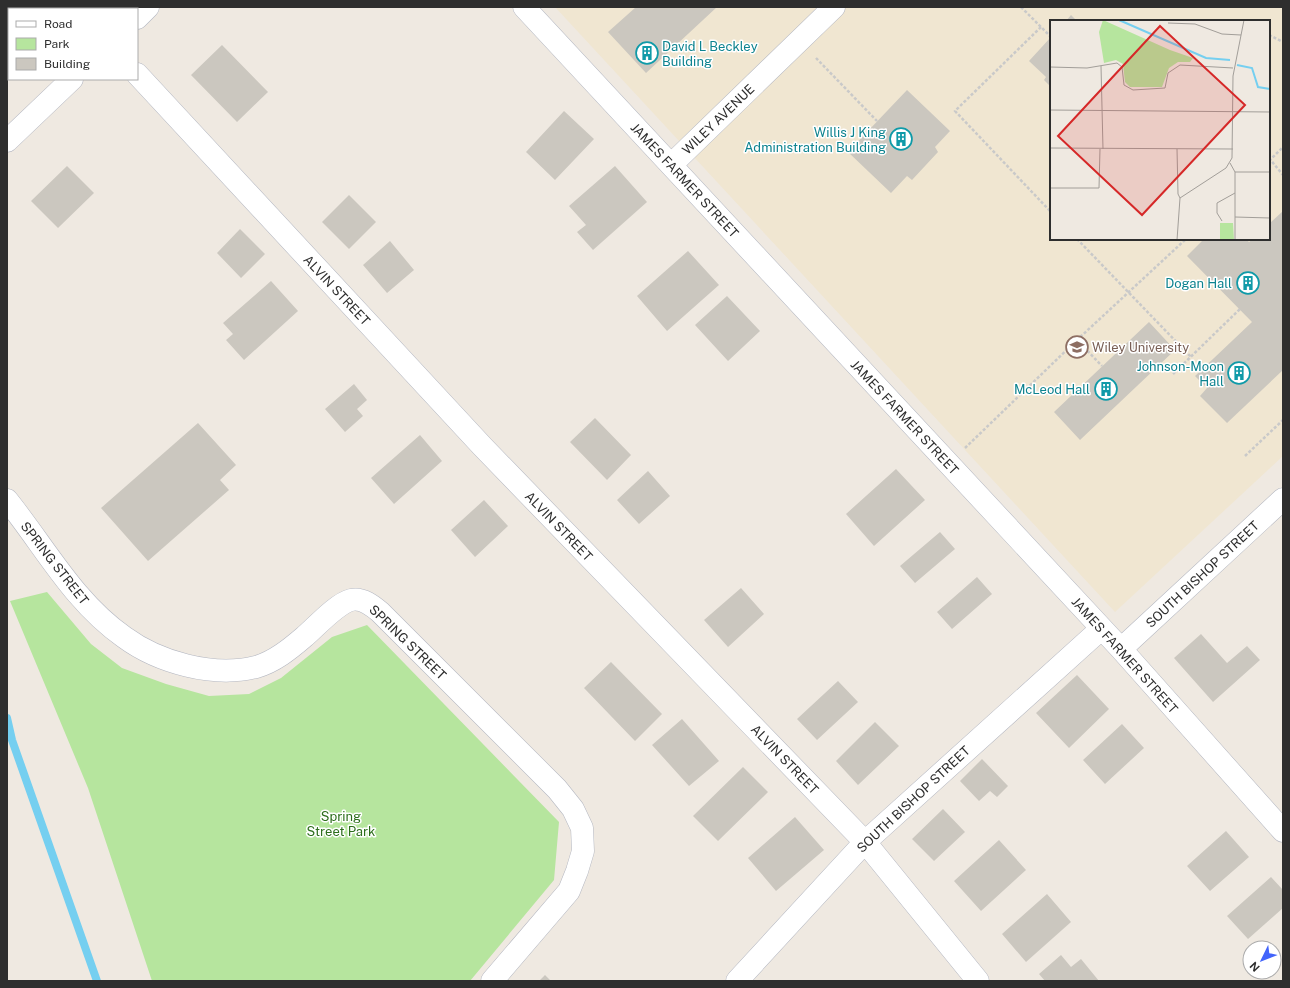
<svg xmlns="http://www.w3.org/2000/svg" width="1290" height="988" font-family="'Public Sans',sans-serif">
<rect width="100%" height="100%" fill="#efe9e1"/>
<path fill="#f0e6d1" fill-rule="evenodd" d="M555,7h728v449l-168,156zM1051,21h218v218h-218z"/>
<path fill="#b6e59e" d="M47,592l44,52 31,24 44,16 43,12 40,-2 32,-16 51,-41 35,-12 192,197 -5,58 -84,101h-318l-64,-193 -78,-187z"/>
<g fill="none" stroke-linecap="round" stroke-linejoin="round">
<path stroke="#75cff0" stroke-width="8" d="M7,718l5,22 85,241"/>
</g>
<path fill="#cbc7bf" d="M7,7h24l2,2h-24v37l-2,-2z
M636,7h81l-71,66 -38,-41z
M1071,15l6,6h-11z
M1051,37v50l-7,-7 2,-3 -17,-16z
M222,45l46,47 -31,30 -46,-47z
M907,90l43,41 -15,16 3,5 -26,28 -5,-4 -16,17 -43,-41z
M564,111l30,28 -39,41 -29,-28z
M67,166l27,27 -36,35 -27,-27z
M615,166l32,36 -54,48 -16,-18 9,-7 -17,-19z
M349,195l27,27 -27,27 -27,-27z
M1283,211v159l-56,53 -27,-27 7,-8 -12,-12 57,-54 -65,-66 17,-17h42l3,3 4,-3h16v-15z
M240,229l25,25 -24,24 -24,-25z
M390,241l24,29 -27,23 -24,-28z
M688,251l31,34 -52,46 -30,-35z
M271,281l27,30 -54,49 -18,-20 7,-6 -10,-11z
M727,296l33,35 -32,30 -33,-36z
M1149,322l26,28 -95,90 -26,-28z
M354,384l13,16 -10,9 6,7 -18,16 -20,-23z
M595,418l36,37 -24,25 -37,-38z
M198,423l38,42 -16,15 9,10 -81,71 -47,-53z
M420,435l22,26 -48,43 -23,-26z
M896,469l29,31 -51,46 -28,-32z
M648,471l22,25 -31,28 -22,-24z
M484,500l24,26 -33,31 -24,-27z
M940,532l15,17 -40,34 -15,-17z
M977,577l15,17 -40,35 -15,-17z
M741,588l23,26 -36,33 -24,-27z
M1201,634l26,29 20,-17 13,14 -47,42 -39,-44z
M611,662l51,52 -27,27 -51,-53z
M1077,675l32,34 -40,39 -33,-35z
M838,681l20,21 -41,38 -20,-21z
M682,719l37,42 -30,25 -37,-41z
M875,722l24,24 -41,39 -22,-24z
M1122,724l22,24 -39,36 -22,-24z
M982,759l26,27 -11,11 -7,-6 -11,10 -19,-20z
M743,767l25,25 -50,49 -25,-25z
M943,809l22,23 -31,29 -22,-22z
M795,817l29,33 -48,41 -28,-33z
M1226,831l23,26 -39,34 -23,-25z
M999,840l27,30 -45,41 -27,-30z
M1271,877l12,13v18l-35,31 -21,-23z
M1047,894l24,28 -45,40 -24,-28z
M1061,955l10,12 10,-8 18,22h-54l-6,-7z
M545,975l6,6h-12z"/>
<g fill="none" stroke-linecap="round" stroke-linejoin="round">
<g stroke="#b4b7c1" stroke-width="23">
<path id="street" d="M85,7l2,2
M524,7l597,642 162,182
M137,74l345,372 383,396 113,139
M671,165l163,-158
M7,500c38,47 66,101 117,137 34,25 89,41 132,30 18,-5 34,-18 48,-30 12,-10 32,-33 47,-37 11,-3 22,6 29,12l177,177 16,20 9,19 1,23 -6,20 -8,20 -77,90
M1121,649l162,-150
M737,981l128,-139 236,-213"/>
</g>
<g stroke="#b4b7c1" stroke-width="23">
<path id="secondary" d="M137,18l11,-11
M7,141l65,-62"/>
</g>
<path stroke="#c9c9c9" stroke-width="2.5" stroke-dasharray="3 2" stroke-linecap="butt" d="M1021,7l30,30
M1222,8v-1
M1041,27l-86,84 96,101
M1269,35l14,7
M816,58l61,63
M1269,158l14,17
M1269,161l14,-14
M1077,239l114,118
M1077,340l25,26
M1173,374l67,-65
M965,448l112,-108 109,-101
M1245,456l38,-36"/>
<use href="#street" stroke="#fff" stroke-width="22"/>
<use href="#secondary" stroke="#fff" stroke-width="22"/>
</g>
<defs>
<g id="building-ring" transform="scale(1.15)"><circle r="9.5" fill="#fff" stroke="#0f9aa8" stroke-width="1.5"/><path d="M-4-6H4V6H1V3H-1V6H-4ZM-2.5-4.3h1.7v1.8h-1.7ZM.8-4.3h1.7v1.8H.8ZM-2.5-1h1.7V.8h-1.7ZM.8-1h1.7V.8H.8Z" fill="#0f9aa8"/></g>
<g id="university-ring" transform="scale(1.15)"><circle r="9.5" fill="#fff" stroke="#8d6e63" stroke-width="1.5"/><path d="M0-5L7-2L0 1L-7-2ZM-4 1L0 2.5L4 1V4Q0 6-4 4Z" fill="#8d6e63"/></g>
</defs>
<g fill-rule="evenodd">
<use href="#building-ring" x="647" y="53"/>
<use href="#building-ring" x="901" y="139"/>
<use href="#building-ring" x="1248" y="283"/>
<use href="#university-ring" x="1077" y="347"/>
<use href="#building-ring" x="1239" y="373"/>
<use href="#building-ring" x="1106" y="389"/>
</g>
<g text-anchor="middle" stroke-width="3" stroke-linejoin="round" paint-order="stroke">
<g font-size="13" fill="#0d838f" stroke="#fff" text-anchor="end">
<text x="662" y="51" text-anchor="start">David L Beckley<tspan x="662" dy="15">Building</tspan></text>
<text x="886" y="137">Willis J King<tspan x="886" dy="15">Administration Building</tspan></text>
<text x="1232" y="288">Dogan Hall</text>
<text x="1224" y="371">Johnson-Moon<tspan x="1224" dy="15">Hall</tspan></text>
<text x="1090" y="394">McLeod Hall</text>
</g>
<g font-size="13" fill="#2e2e2e" stroke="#fff">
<text transform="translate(718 119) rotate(-44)" y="5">WILEY AVENUE</text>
<text transform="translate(685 180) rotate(47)" y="5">JAMES FARMER STREET</text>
<text transform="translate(337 290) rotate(47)" y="5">ALVIN STREET</text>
<text transform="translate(905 417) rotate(47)" y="5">JAMES FARMER STREET</text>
<text transform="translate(559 526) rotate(46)" y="5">ALVIN STREET</text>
<text transform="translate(55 563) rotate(52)" y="5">SPRING STREET</text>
<text transform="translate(1202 574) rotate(-43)" y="5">SOUTH BISHOP STREET</text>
<text transform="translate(408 642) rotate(44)" y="5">SPRING STREET</text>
<text transform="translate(1125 655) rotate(48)" y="5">JAMES FARMER STREET</text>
<text transform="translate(785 759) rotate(46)" y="5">ALVIN STREET</text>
<text transform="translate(913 799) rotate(-43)" y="5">SOUTH BISHOP STREET</text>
</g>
<g font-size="13" fill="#785e54" stroke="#fff" text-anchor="start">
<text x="1092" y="352">Wiley University</text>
</g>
<g font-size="13" fill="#2c6e1b" stroke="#fff">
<text x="341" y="821">Spring<tspan x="341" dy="15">Street Park</tspan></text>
</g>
</g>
<g transform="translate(1050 20)">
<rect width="220" height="220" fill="#efe9e1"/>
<path d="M53,0l67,30 23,8 -3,4h-12l-9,6 -7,19h-32l-5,-5 -2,-18 -7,-4 -12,3 -5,-31zM170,203h13l1,17h-14z" fill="#b6e59e"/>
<path fill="none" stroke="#75cff0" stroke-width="2" d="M69,0l87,38 24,2M187,45l15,3 6,19 12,2"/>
<path fill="none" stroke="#a29e99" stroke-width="1" d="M118,3l27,1 27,10 19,1M51,46l2,83M0,47l37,1 30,-5 5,4 2,18 9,5 32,-2 3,-15 12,-8 53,3M0,90l220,2M0,128l183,1M127,129l1,45 2,4M180,143l5,9v68M185,152h35M0,168h49l1,-39M185,197l35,1M172,201l-5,-8v-10l18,-10M127,220l3,-42 46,-30 6,-10 1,-82 11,-56"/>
<path fill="#d62828" fill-opacity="0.15" stroke="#d62828" stroke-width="2" d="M110,6l85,79 -103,110 -84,-79z"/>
<rect width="220" height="220" fill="none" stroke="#2e2e2e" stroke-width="2"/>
</g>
<rect width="1290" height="988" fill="none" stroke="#2e2e2e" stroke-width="16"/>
<rect x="8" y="8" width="130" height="72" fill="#ffffff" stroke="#ababab"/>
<rect x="16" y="21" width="20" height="6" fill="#ffffff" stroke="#ababab"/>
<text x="44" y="28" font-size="12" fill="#2e2e2e">Road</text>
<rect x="16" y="38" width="20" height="12" fill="#b6e59e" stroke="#ababab"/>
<text x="44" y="48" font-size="12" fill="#2e2e2e">Park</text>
<rect x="16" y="58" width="20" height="12" fill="#cbc7bf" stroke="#ababab"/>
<text x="44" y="68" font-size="12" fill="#2e2e2e">Building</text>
<g transform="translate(1262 960) rotate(227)"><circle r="19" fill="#ffffff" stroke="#ababab"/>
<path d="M0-3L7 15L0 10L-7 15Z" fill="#4264fb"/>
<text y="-6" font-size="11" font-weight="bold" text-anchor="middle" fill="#2e2e2e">N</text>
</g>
</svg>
